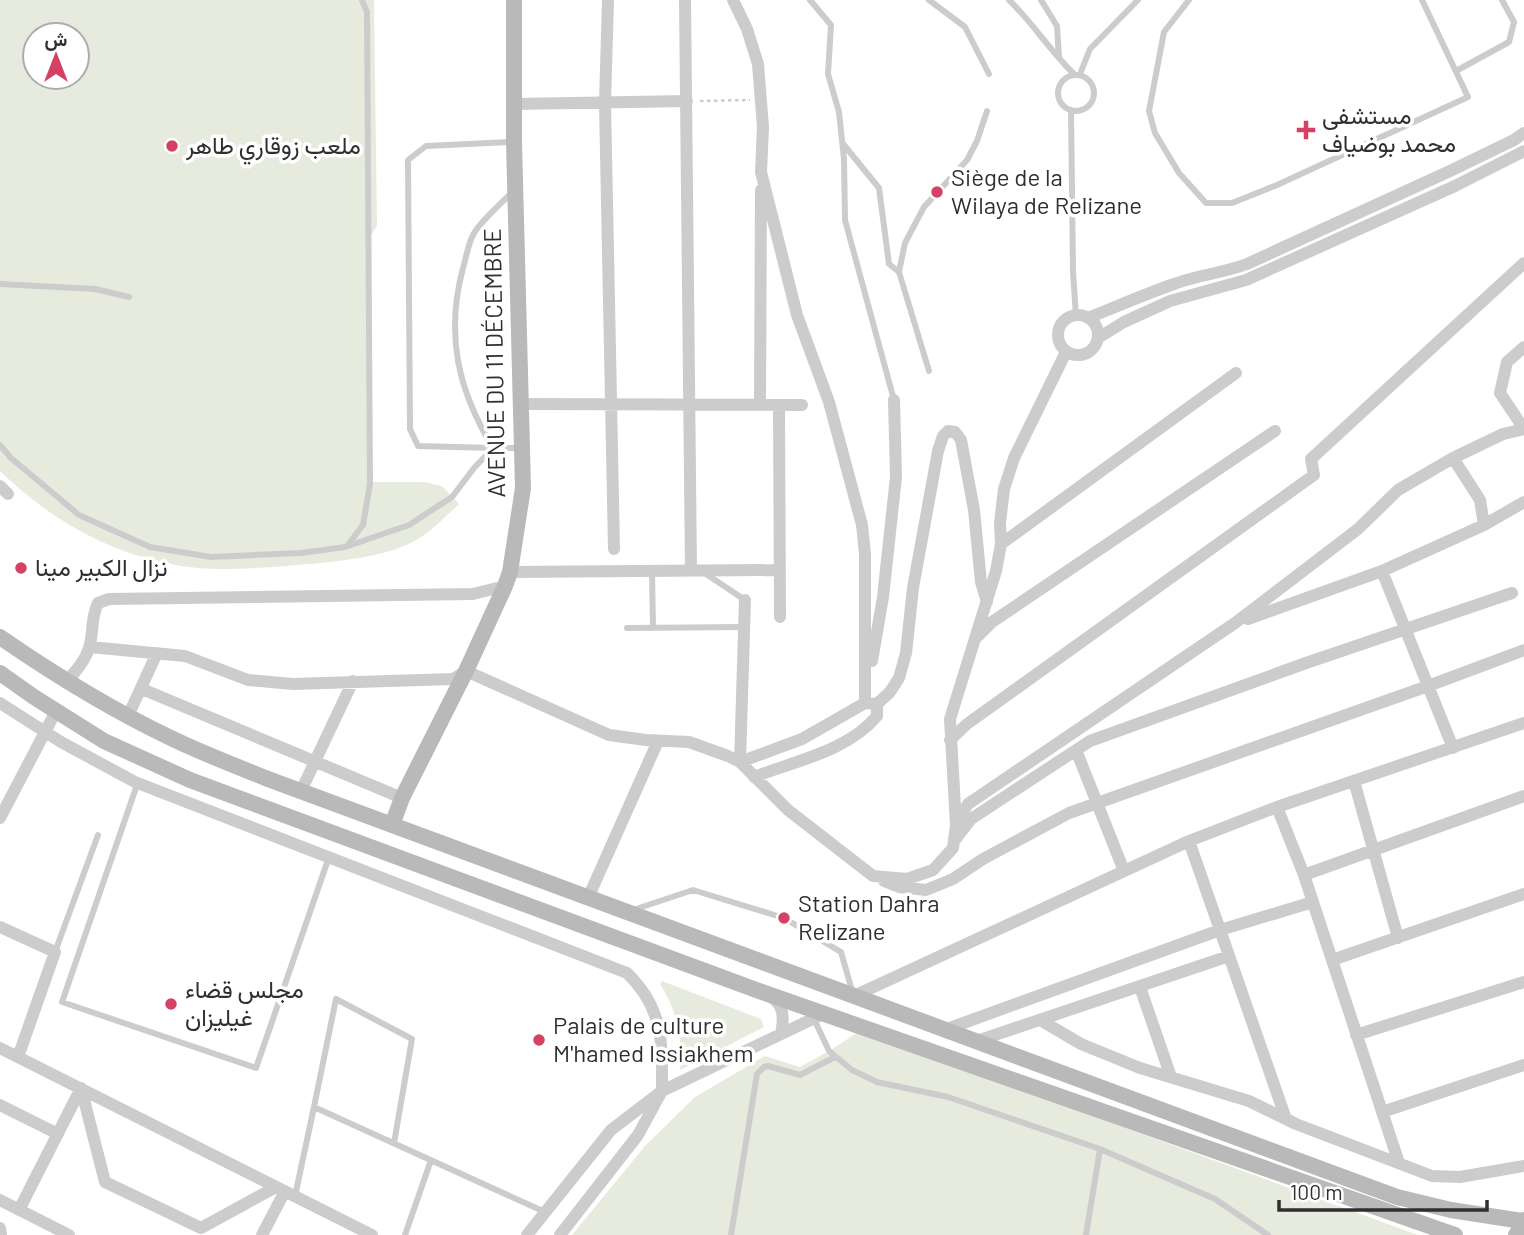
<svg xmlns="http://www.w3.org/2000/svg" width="1524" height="1235" font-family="Barlow,Vazirmatn,sans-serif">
<rect width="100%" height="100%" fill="#fff"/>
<path fill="#e7ebde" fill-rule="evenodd" d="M0,0h374l3,225 -10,18 1,239h56l18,4 17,18c-13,12 -26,26 -41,35 -27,17 -76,22 -108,25 -40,3 -95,9 -134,1 -67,-12 -127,-46 -176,-94zM35,35h42v42h-42z
M662,981l99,38 3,8 -84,43c3,-31 -3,-60 -20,-86z
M860,1031l558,204h-846l73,-89 50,-49 70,-41 35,11 29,-16z"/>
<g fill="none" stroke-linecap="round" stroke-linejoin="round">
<path stroke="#ccc" stroke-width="2.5" stroke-dasharray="3.5 3.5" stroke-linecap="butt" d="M700,101l50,-1"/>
<path stroke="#ccc" stroke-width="6" d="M810,0l21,25 -3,49 11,38 5,47 1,61 49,180
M929,0l36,27 24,47
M1009,0c24,23 41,51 65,74
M1041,0l16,26 2,32
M1189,0l-25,32 -15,79 6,22 24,40 27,30h26l45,-18 191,-88 -46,-97
M1456,71l53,-29 5,-20 -12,-22
M1080,74l10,-25 48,-49
M1058 93a18 18 0 1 1 36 0a18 18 0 1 1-36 0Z
M1071,110l2,162 3,44
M844,145l35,43 10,76 10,8
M0,284l95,5 34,8
M929,371l-30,-99 6,-29 19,-36 43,-47 10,-19 10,-30
M0,445l11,13 68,57 71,32 61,10 90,-4 44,-6 64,-22 43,-28 22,-29 19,-20h27
M493,448l-75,-2 -8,-17 -2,-269 18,-14 86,-4
M493,448c-35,-58 -48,-113 -30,-180 3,-10 5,-22 9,-31 6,-14 29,-33 40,-45
M347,546l16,-21 7,-41 -3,-472 -5,-12
M652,571l1,57
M706,574l39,26
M627,628l117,-1
M138,782l-76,220 194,66 73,-211
M633,910l60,-20 91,28 57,34 12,42
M55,952l43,-117
M814,1019l15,32 23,19 25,12 71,15 152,52 115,50 53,36
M394,1143l18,-104 -76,-40 -22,108 231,105
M295,1196l19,-89
M405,1235l26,-75
M731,1235l26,-161 7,-7 4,-1 32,9 35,-18
M1086,1235l14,-86"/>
<path stroke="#ccc" stroke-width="12" d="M608,0l-3,103 9,446
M685,0l6,571
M733,0l14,29 11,35 5,63 -2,45 36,143 32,87 33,123 3,29v149
M514,104l173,-3
M1058 335a20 20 0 1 1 40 0a20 20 0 1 1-40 0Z
M1088,318c28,-11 57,-24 86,-34 24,-9 49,-11 73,-20l203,-93 64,-31 10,-7
M1098,338l26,-16 46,-21 76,-21 209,-94 69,-35
M1524,347l-17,15 -7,31 24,36
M522,404l280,1
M760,405l1,-215
M779,405l1,212
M1453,458l27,42 4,25 40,-23
M0,486l8,8
M1001,544l235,-171
M1382,571l71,177
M510,572l270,-2
M745,600l-5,162 62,-23 63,-36 12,1v12c-29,35 -82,45 -123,61
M1248,619l134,-48 102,-46
M978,636l14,-14 283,-191
M90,647l95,9 63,24 45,4 160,-5 13,-8 143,64 37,5 43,2 39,14 12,6 48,48 85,66 34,3 26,-9 20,-22 3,-23 -6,-106 46,-148 5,-27 -1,-21 4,-34 10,-31 52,-106
M872,661l11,-64 13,-120 -2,-77
M67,681c9,-10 18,-20 22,-33 5,-16 1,-28 9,-45l11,-4 364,-5 32,-8
M142,689l260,109
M0,703l61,39 74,40 492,191c37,36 35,69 35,118l163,-78
M877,704l13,-12 9,-14 7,-25 7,-65 25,-137 5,-15 5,-5 7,1 6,8 13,70 7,72 6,20
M128,716l29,-63
M950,740l17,-16 347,-249 -3,-16 213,-196
M1076,750l48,121
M1354,781l44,157
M301,791l52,-110
M1277,807l27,68 95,288
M0,818l56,-107
M956,824l12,-20 267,-181 123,-94 40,-39 55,-32 50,-24 21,-5
M954,841l17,-22 119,-78 216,-78 206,-70
M1189,841l97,278
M1304,875l220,-79
M884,881l15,6 27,3 27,-11 30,-20 86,-46 359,-127 96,-36
M588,898l70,-157
M0,927l55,25 -37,105
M1332,960l192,-66
M1140,987l31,90
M768,995c17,9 16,24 13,39
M854,996l335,-155 88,-34 247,-84
M1042,1021l39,23 59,24 109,33 47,23 136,52 28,1 64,-11
M944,1030l276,-100 93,-28
M1356,1035l168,-53
M974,1042l255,-86
M0,1048l372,187
M81,1088l24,94 96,46 75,-41
M0,1105l58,29
M1382,1112l142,-47
M0,1200l69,35
M19,1210l62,-122
M0,1228l1,7
M262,1235l23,-44
M527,1235l84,-105 51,-39 -24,44 -78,100"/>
<path stroke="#b9b9b9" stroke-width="16" d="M0,637c55,38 112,73 173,102 31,15 63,27 95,40l1129,418 54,13 71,11
M0,673l34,24 70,44 86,39 569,211 696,244
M392,825l10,-27 64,-127 39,-85 5,-14 13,-84 -9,-346v-142
M1516,1235l8,-15"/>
</g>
<g fill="#d54162" stroke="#fff" stroke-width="2.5">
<path d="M1302.5 119.5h7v7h7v7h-7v7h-7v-7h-7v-7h7z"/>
<circle cx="172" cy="146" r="7"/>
<circle cx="937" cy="192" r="7"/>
<circle cx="21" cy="568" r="7"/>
<circle cx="784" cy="918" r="7"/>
<circle cx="171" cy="1004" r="7"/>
<circle cx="539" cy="1040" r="7"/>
</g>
<g text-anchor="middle" stroke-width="7" stroke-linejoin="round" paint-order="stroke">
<g font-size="24" fill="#2f2f2f" stroke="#fff" text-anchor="start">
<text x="1322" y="124">مستشفى<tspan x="1322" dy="28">محمد بوضياف</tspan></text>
<text x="186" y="154">ملعب زوقاري طاهر</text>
<text x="951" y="186">Siège de la<tspan x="951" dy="28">Wilaya de Relizane</tspan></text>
<text x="35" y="576">نزال الكبير مينا</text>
<text x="798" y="912">Station Dahra<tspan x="798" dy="28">Relizane</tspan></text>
<text x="185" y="998">مجلس قضاء<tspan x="185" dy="28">غيليزان</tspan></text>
<text x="553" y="1034">Palais de culture<tspan x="553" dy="28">M'hamed Issiakhem</tspan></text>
</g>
<g font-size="24" fill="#2f2f2f" stroke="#fff">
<text transform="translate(495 363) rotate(-91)" y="8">AVENUE DU 11 DÉCEMBRE</text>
</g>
</g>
<g transform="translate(56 56)"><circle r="33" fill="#ffffff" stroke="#acacac" stroke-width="2"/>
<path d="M0-5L12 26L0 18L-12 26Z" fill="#d54162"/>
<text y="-10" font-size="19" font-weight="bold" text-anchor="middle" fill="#2f2f2f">ش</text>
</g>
<path d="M1279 1200v10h208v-10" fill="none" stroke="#2f2f2f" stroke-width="3.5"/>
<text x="1290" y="1200" font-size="21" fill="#2f2f2f" stroke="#ffffff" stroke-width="5" paint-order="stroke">100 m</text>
</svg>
